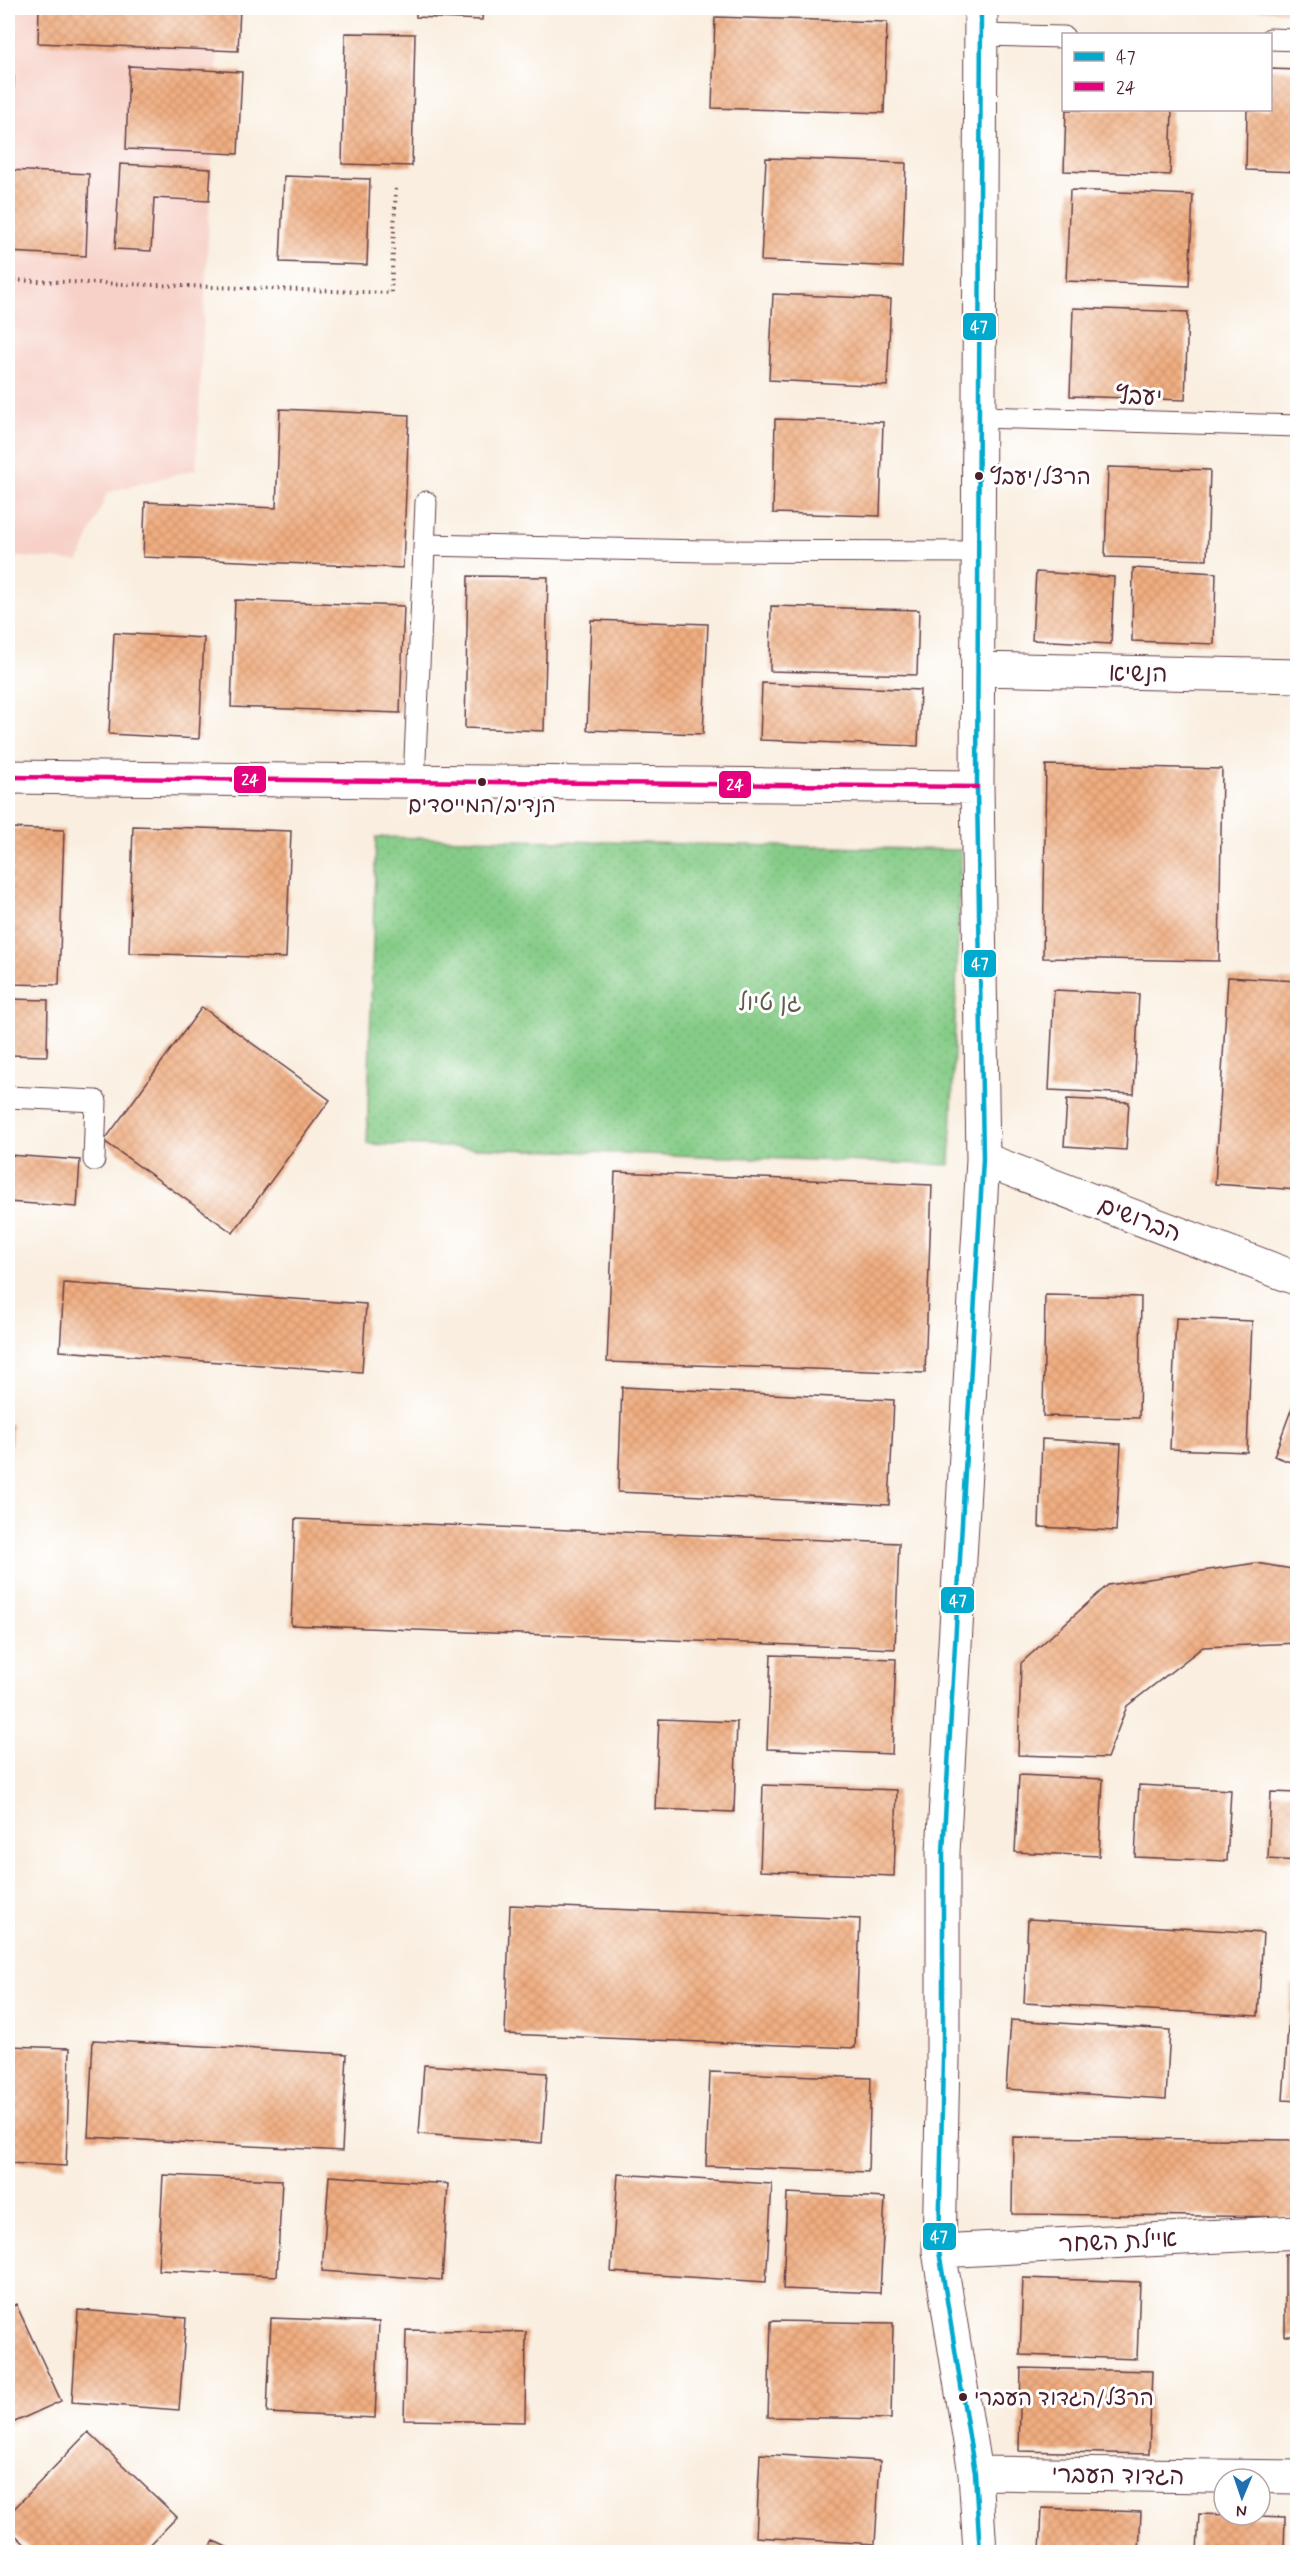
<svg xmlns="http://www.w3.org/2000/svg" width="1305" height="2560" font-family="Mynerve,'Playpen Sans Hebrew',sans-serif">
<defs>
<pattern id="green-dots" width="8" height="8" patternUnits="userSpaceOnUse" patternTransform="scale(1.5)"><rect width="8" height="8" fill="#85cc87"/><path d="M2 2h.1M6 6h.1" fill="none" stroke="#74af75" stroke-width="1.8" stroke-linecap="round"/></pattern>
<pattern id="building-cross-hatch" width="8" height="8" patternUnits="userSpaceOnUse" patternTransform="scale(1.5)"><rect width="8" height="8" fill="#f0ad80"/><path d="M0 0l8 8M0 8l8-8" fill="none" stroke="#cf946f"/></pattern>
</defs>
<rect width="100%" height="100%" fill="#fff"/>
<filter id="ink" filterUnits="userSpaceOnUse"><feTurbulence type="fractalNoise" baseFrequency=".0167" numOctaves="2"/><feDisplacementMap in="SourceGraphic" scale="12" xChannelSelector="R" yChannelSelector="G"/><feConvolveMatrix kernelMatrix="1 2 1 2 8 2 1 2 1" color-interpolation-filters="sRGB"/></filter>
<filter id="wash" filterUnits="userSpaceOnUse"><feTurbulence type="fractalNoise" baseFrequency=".008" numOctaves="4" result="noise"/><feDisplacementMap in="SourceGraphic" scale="24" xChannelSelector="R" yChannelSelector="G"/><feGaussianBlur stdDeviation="1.35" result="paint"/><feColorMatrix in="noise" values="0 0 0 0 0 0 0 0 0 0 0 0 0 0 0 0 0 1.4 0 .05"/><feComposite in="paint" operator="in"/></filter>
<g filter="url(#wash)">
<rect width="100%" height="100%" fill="#f9eedf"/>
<path fill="#f7d1c8" d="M8,8h212l-24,461 -89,24 -28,68 -71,-5z"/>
<path fill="url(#green-dots)" stroke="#687659" stroke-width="1.5" d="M376,837l585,13 -11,315 -583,-21z"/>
<g id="blocks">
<path fill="url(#building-cross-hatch)" d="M39,8h201l-2,43 -200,-8z
M416,8h67l-1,12 -66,-3z
M814,8h47l-1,3 -46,-2z
M1240,8h58v4l-58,-3z
M715,17l172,5 -3,91 -172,-5z
M345,33l70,1 -3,132 -70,-2z
M129,66l113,6 -4,82 -112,-5z
M1270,69l28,1v102l-52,-2 1,-60h23z
M8,77h6l-4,77h-2z
M1066,110h106l-2,65 -106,-4z
M766,158l140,5 -4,104 -141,-6z
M120,164l91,5 -2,32 -55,-3 -3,53 -36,-2z
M8,170l81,4 -3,82 -78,-4z
M284,176l86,3 -3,86 -87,-3z
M1070,190l123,5 -4,91 -123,-5z
M773,294l118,5 -4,87 -118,-6z
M1073,308l115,4 -3,88 -115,-4z
M280,409l129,6 -6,153 -260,-11 2,-55 131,6z
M775,419l108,3 -3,94 -107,-3z
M1108,467l102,3 -3,90 -102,-3z
M1133,568l83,5 -2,71 -82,-3z
M1036,572l78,5 -3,67 -79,-4z
M468,576l80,1 -4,154 -79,-3z
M235,600l169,6 -4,107 -169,-6z
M771,606l148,4 -2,65 -147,-4z
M591,620l117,4 -5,110 -116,-4z
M114,633l90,5 -5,101 -90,-5z
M762,683l158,7 -2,56 -158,-6z
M1046,765l176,4 -3,192 -176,-3z
M133,826l158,5 -5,127 -157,-5z
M8,828l56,2 -5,155 -51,-1z
M1228,977l70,4v209l-83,-6z
M1054,990l85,4 -5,100 -85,-4z
M8,999l40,1 -1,56 -39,-1z
M202,1007l128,93 -97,133 -129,-92z
M1067,1099l62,3 -3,48 -62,-4z
M8,1155l72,5 -3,47 -69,-5z
M615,1172l317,13 -7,188 -318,-11z
M64,1283l302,21 -4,68 -302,-21z
M1045,1295l96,2 -2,121 -96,-2z
M1176,1318l76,3 -5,131 -77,-3z
M622,1387l272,13 -5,105 -271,-13z
M1297,1394h1v71l-24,-9z
M8,1424h4l-3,45h-1z
M1042,1439l79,5 -5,87 -77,-4z
M295,1519l604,24 -4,106 -604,-24z
M1256,1563l42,7v73l-95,4 -76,59 -20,52 -89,-3 3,-92 87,-78z
M771,1655l125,4 -4,95 -125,-5z
M659,1719l78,3 -3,90 -79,-3z
M1019,1775l84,4 -4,77 -84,-4z
M763,1785l134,5 -3,86 -134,-5z
M1139,1785l92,5 -4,71 -92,-4z
M1271,1792l27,1v68l-30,-2z
M510,1905l350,14 -5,129 -350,-14z
M1028,1919l235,14 -5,83 -234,-13z
M1291,1984h7v117l-15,-1z
M1011,2020l159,10 -4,69 -160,-10z
M93,2040l254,14 -5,97 -254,-14z
M8,2046l62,2 -4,118 -58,-3z
M424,2065l123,8 -5,70 -123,-9z
M710,2072l161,6 -3,94 -162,-6z
M1013,2137l285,3v77l-286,-3z
M618,2174l154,10 -6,98 -155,-10z
M163,2175l119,5 -5,96 -119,-6z
M329,2176l119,8 -6,96 -120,-9z
M787,2193l98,5 -5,95 -97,-4z
M1285,2254h13v82h-13z
M1023,2278l117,4 -3,77 -117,-4z
M16,2304l45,97 -53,24v-116z
M78,2310l108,8 -7,92 -107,-8z
M271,2318l108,4 -4,96 -108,-5z
M771,2321l122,2 -2,96 -123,-2z
M406,2330l120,2 -1,90 -121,-2z
M1021,2368l131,3 -3,83 -130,-3z
M88,2432l89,85 -34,35h-110l-25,-24v-13z
M760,2454l120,7 -5,83 -119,-7z
M1042,2508l99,4 -2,40h-99z
M1199,2514l86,3 -1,35h-87z
M214,2541l23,11h-29z"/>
</g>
</g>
<g filter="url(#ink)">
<use href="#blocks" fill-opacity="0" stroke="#643e46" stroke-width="1.5"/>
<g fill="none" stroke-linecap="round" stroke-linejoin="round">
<g stroke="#643e46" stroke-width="23">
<path id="service" d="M981,35l83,2
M1270,39l28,1
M979,417l319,9
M425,545l279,6 275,1
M414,782l12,-280
M8,1097l88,4 -2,59"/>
</g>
<g stroke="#643e46" stroke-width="35">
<path id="minor" d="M978,669l320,7
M8,777l969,10
M983,1159l315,120
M939,2251l359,-19
M975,2473l323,4
M980,2552l-5,-79 -36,-222 4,-193v-205l40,-694 -6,-372 4,-779"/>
</g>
<path stroke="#643e46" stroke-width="4" stroke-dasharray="1.5 4.5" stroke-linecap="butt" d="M8,57h1
M8,280l383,13 5,-107"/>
<use href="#service" stroke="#fff" stroke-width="21"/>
<use href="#minor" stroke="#fff" stroke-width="33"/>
<g stroke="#fff" stroke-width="9">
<path id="bus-1" d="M980,2552l-5,-79 -36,-222 4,-193v-205l40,-694 -6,-372 4,-779"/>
</g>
<g stroke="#fff" stroke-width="9">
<path id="bus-2" d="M8,777l969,10"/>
</g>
<use href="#bus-1" stroke="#00a9ce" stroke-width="4.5"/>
<use href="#bus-2" stroke="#e5007d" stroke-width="4.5"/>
</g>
</g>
<g fill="#4a1f2b" stroke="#fff" stroke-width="2">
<circle cx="979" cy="476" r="5"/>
<circle cx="482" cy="782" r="5"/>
<circle cx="963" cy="2397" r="5"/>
</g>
<g text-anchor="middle" stroke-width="6" stroke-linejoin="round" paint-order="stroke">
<g font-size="22" fill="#4a1f2b" stroke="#fff" text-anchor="start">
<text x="990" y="484">הרצל/יעבץ</text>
<text x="482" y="812" text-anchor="middle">הנדיב/המייסדים</text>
<text x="974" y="2405">הרצל/הגדוד העברי</text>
</g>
<g font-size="24" fill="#4a1f2b" stroke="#fff">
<text transform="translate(1139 396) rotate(2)" y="8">יעבץ</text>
<text transform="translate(1138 673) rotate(1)" y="8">הנשיא</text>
<text transform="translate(1140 1219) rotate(21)" y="8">הברושים</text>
<text transform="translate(1118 2241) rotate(-3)" y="8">איילת השחר</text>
<text transform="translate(1118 2475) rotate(1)" y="8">הגדוד העברי</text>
</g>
<g font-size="24" fill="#5f5c4b" stroke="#fff">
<text x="770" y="1010">גן טיול</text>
</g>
</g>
<g stroke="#fff" stroke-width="2">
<rect x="962" y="312" width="35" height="29" rx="6" fill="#00a9ce"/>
<rect x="233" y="765" width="34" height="29" rx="6" fill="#e5007d"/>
<rect x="718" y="770" width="34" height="29" rx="6" fill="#e5007d"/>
<rect x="963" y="949" width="34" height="29" rx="6" fill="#00a9ce"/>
<rect x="940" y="1586" width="35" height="28" rx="6" fill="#00a9ce"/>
<rect x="922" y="2222" width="35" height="29" rx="6" fill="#00a9ce"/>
</g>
<g font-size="16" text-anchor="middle" font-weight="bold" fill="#fff">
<text x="979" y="332">47</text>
<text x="250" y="785">24</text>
<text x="735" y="790">24</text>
<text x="980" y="969">47</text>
<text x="958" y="1606">47</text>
<text x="939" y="2242">47</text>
</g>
<rect width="1305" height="2560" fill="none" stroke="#fff" stroke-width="30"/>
<rect x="1062" y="33" width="210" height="78" fill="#ffffff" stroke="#b7a5aa" stroke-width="1.5"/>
<rect x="1074" y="52" width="30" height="9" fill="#00a9ce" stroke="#b7a5aa" stroke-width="1.5"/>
<text x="1116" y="63" font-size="18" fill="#4a1f2b">47</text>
<rect x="1074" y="82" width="30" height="9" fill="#e5007d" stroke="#b7a5aa" stroke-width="1.5"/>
<text x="1116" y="93" font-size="18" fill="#4a1f2b">24</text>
<g transform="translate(1242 2497) rotate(182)"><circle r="28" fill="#ffffff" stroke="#b7a5aa" stroke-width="1.5"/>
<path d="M0-4.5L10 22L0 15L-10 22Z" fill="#1f6fb2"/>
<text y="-9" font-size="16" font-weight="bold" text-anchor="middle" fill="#4a1f2b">N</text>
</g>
</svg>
